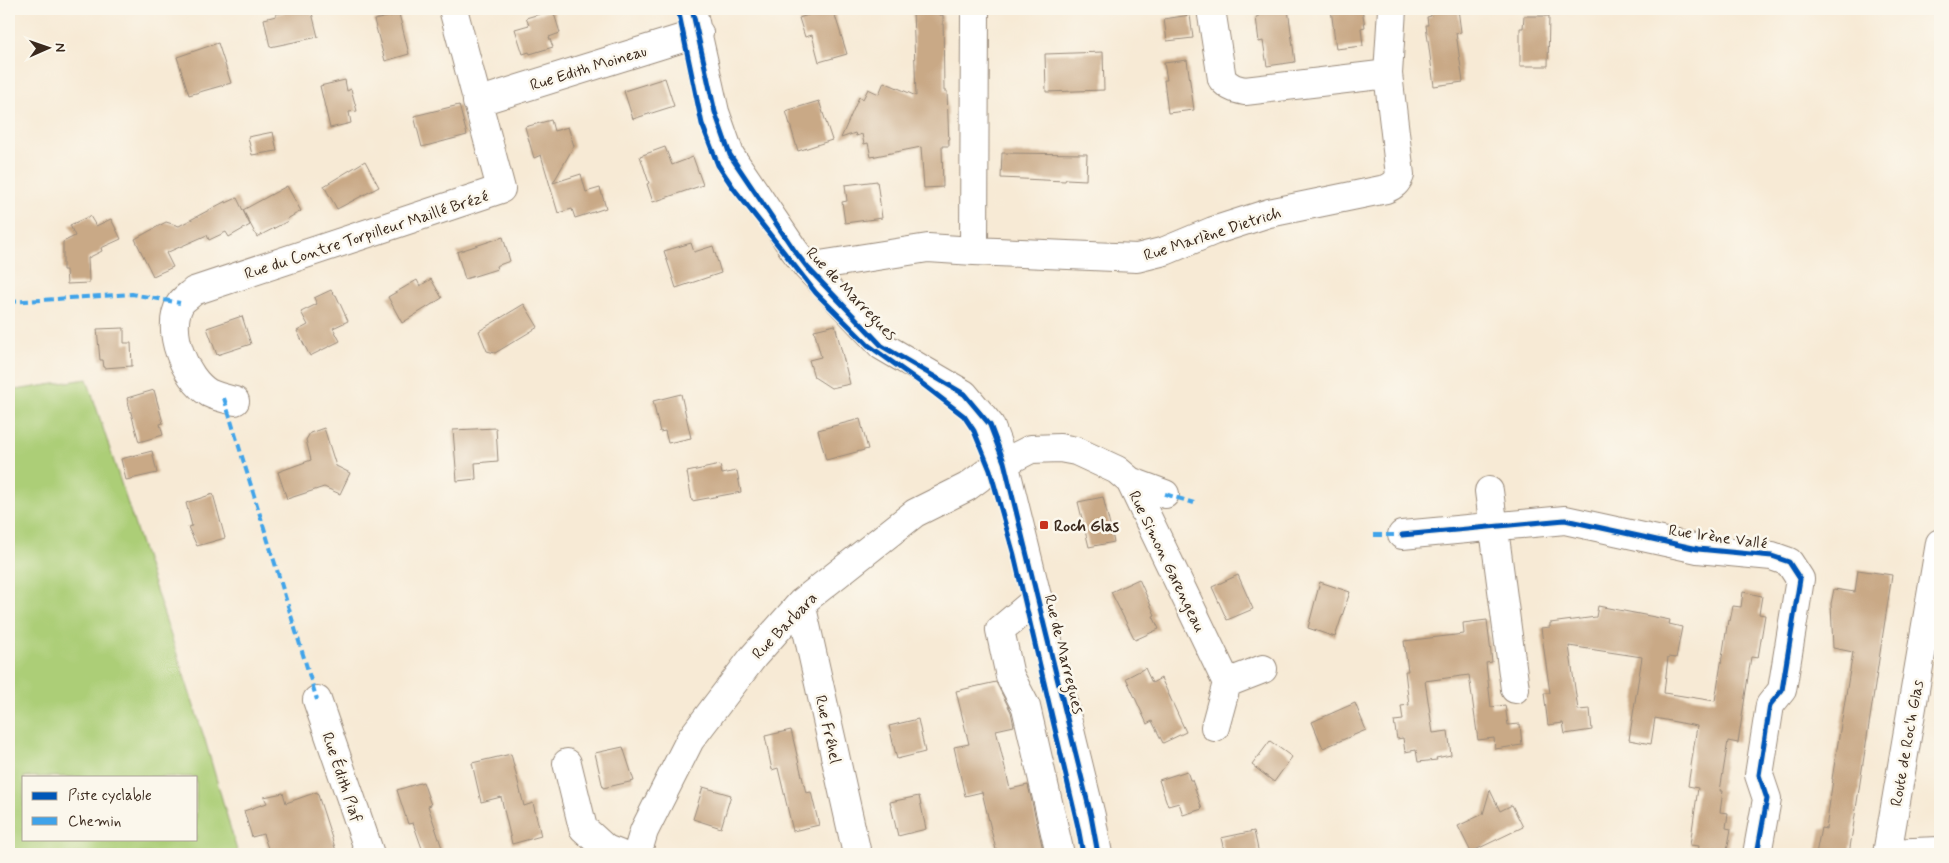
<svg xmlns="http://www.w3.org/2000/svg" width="1949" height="863" font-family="Mynerve,sans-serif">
<rect width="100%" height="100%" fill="#fbf7ec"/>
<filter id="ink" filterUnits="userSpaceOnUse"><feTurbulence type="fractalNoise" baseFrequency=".02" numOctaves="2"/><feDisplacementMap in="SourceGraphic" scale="10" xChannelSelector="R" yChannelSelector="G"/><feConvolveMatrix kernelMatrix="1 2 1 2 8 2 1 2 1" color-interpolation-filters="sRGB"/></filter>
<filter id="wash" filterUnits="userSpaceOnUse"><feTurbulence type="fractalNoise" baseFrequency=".0096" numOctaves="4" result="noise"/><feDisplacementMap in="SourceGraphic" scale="20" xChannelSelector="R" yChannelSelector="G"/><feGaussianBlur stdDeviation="1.12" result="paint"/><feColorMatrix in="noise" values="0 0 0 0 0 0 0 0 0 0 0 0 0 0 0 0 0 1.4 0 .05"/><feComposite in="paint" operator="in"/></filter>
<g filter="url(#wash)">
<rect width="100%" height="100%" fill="#f7ead5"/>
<path fill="#acce77" stroke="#747c4a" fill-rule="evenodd" d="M87,379l118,361 33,114h-229v-463zM24,777h172v62h-172z"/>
<g id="blocks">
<path fill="#c9a986" d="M298,9h13l7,28 -48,10 -6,-28 12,-3v-2z
M826,9h7l14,45 -28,8 -7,-27 -7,2 -6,-19z
M913,9h27v6h3l1,76h3l2,55h-7l1,41 -19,1 -3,-41 -50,10 -3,-14 -4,1 -2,-10 -6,2 -1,-3 -14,5 18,-41 4,2 5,-10 11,5 5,-12 32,14z
M1259,9h29l7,53 -28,4 -4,-25 -4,1 -3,-25 4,-1z
M1331,9h31l3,18 -4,1 2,18 -27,3z
M1430,9h28l3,23 -5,1 7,49 -29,4 -8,-61h2l-1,-8 4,-1z
M553,10l7,23 -11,4 4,10 -23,7 -1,-2 -6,2 -8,-25 14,-4 -3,-7z
M399,14l10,40 -24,7 -11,-41z
M1190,15l3,23 -26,3 -3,-22z
M1524,16h25l-1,50h-28v-38h3z
M218,43l13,40 -42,12 -12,-38z
M1103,52l1,38 -58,2 -1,-38z
M1187,60l7,50 -26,3 -4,-33h3l-3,-17z
M665,78l9,28 -41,13 -9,-28z
M345,80l2,11 4,-2 6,22 -8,1 2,11 -21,5 -10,-42z
M819,101l13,39 -34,11 -12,-40z
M459,105l8,30 -45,12 -8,-31z
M551,120l3,11 14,-4 6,19 -21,37 28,-9 5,18 14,-4 6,20 -31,10 -3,-9 -14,4 -17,-58 -7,3 -9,-31z
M273,132l4,19 -25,4 -4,-18z
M665,147l7,18 21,-8 10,28 -50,17 -6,-18 2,-1 -9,-27z
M1002,153l85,1 -1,26 -20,-1 -1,2 -64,-3z
M365,161l14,26 -42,22 -13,-23z
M877,181l5,37 -37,5 -3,-21 5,-1 -2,-16z
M287,186l14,25 -14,8 1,2 -31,16 -14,-27z
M237,198l13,27 -21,12 -3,-5 -17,8 -2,-5 -41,18 7,14 -20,9 -18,-37 31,-17 13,4 47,-25v2z
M90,216l6,10 15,-7 10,20 -20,9 1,3 -14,7 1,25 -22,1 -1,-14h-3v-28l12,-6 -5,-11z
M503,237l7,24 -14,5 1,3 -32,10 -8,-27z
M691,243l3,9 19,-6 8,27 -45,15 -12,-37z
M431,279l11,19 -40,25 -14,-26 29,-17 3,6z
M331,290l3,5h2l12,26 -15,7 7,13 -30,15 -13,-25 11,-6 -7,-13 16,-8 -3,-6z
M524,304l14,23 -43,26 -8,-2 -8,-20z
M242,316l9,28 -34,11 -10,-27z
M835,325l15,59 -19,4 -17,-11 -5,-17 12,-3 -7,-27z
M124,328v15h7l1,23 -28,2 -1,-8h-3l-3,-31z
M154,390l9,33 -3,1 3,11 -24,7 -12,-44z
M681,394l10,44 -23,5 -3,-12 -5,1 -7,-31z
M860,419l8,30 -42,11 -8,-30z
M324,428l12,38 14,7 -10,21 -16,-7 -37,12 -9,-27 33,-12 -5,-20 4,-7z
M496,428l2,33 -23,2 1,16 -19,2 -4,-51z
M152,451l5,22 -31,7 -5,-21z
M720,465l2,9 15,-3 4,21 -49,9 -5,-29z
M213,494l12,44 -28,8 -9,-19 4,-1 -6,-23z
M1103,497l11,45 -25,5 -11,-45z
M1858,570l34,5 -43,279h-33l5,-26 5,1 7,-50h-1l21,-127 -20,-4 -2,-44 3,-15 21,3z
M1238,575l15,34 -26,11 -15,-33z
M1139,579l16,36 -2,1 6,13 -24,11 -24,-48z
M1320,582l30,10 -15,45 -27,-9z
M1743,592l19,4 -3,18 6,1 -7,43 -7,-1 -13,86 -10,-2 -8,50h3l-3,21 8,1 -2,15 5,1 -4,22 -6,-1 -1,4h-22l1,-8 -9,-1 8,-57 -10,-2 9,-60 -42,-8 -4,26 -22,-4 13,-83 -73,-11 9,64 12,-1 2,21 -27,4 -2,-11 -15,2 -4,-32h6l-9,-65 9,-1v-4l46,-6 2,-11 72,14 -1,4 13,3 -6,31 -8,-1 -4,36 51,8 13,-81 2,1 3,-15 8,1z
M1487,620l5,42 -6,1 5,44 14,-2 3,20 12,-1 2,21 -27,4 -1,-11 -16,2 -9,-65 -44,6 8,52 15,-2 3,24 -15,3 1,2 -19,2 -2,-12 -11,2 -2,-14 -6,1 -3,-18 9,-1 -2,-14 8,-1 -4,-34h3l-4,-30 60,-7 -1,-11z
M1145,668l7,15 9,-5 25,54 -23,11 -11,-22 -5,3 -21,-46z
M996,682l15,30 3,14 -18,4 14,59 18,-4 16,69h-47l-15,-62 -17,4 -11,-49 15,-3 -13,-53z
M1355,703l11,27 -43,18 -11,-26z
M918,719l7,33 -28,7 -8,-33z
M791,730l15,63 5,-1 8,33 -26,6 -15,-63 -6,2 -7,-34z
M1270,741l22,16 -18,25 -22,-17z
M623,747l11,34 -31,7 -8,-35z
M511,754l13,52 9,-3 8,33 -29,8 -11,-47 -20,5 -9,-39z
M1187,771l3,9h2l10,29 -19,6 -4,-12 -11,3 -9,-26z
M423,782l8,23 -3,1 16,48h-20l-11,-31 -5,1 -11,-34z
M703,787l28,8 -10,33 -28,-9z
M1490,790l10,21 12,-6 11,22 -52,25 -13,-26 25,-12z
M317,792l20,62h-67l-7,-20 -11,3 -8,-26 23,-8 -3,-6 19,-4 3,10z
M919,796l7,33 -28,7 -8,-34z
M1254,831l5,23h-34l-4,-16z"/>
</g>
</g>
<g filter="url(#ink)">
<use href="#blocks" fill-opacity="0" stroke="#998a7a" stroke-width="1"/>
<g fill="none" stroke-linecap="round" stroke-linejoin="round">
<g stroke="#998a7a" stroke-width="30">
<path id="minor" d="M692,9l23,103 15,43 64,95 13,17 75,79 82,48 26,31 14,37 87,354 7,38
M1211,9l11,70c7,8 13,10 23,12l143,-17
M477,102l222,-69
M974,251l163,7 28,-7 48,-20 56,-18 117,-24c7,-3 11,-6 14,-14l-12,-101 4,-65
M807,267l121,-19 46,3 1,-242
M235,401c-8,-2 -18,-4 -26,-8 -24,-14 -44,-63 -29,-89 3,-5 10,-9 14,-13l307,-102 -48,-180
M1130,481l35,13
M1489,491l26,198
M1402,535l163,-15 133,29 74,7 17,6 11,17 -18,111 -12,15 -11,70 8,24 -10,55
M1038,598l-38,32 10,46 16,31 34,147
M801,603l56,251
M1227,683l36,-14
M317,700l53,154
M567,763l16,65 23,21 13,5
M1887,853l53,-2
M637,854l7,-23 46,-91 64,-84 47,-53 114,-90 52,-26 23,-17 41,-21 29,-1 16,3 41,19 13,11 97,202 -12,44
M1887,854l53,-311"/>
</g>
<use href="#minor" stroke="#fff" stroke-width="28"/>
<path stroke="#3fa3ea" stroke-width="4" stroke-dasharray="8 4" stroke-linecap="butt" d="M9,302l123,-8 48,9
M224,398l93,302
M1165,494l29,9
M1374,535h28"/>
<g stroke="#fbf7ec" stroke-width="8">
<path id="cycleway" d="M678,9l24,115 16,41 16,24 82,104 52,52 52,37 44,34 10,15 16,39 24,85 64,272 5,27
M692,9l23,103 15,43 64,95 13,17 75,79 82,48 26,31 14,37 87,354 7,38
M1402,535l163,-15 133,29 74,7 17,6 11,17 -18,111 -12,15 -11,70 8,24 -10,55"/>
</g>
<use href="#cycleway" stroke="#0057b8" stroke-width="5"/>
</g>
</g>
<rect fill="#c8321e" stroke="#fbf7ec" stroke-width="2" x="1039" y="520" width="10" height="10" rx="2.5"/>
<g text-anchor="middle" stroke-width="5" stroke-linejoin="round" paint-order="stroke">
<g font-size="16" fill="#3b2a1e" stroke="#fbf7ec">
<text transform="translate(588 67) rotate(-17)" y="6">Rue Edith Moineau</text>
<text transform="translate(1212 233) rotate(-18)" y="6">Rue Marlène Dietrich</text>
<text transform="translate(366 234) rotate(-18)" y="6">Rue du Contre Torpilleur Maillé Brézé</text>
<text transform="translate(852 293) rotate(46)" y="6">Rue de Marregues</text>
<text transform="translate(1718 536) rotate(8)" y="6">Rue Irène Vallé</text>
<text transform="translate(1168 561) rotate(64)" y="6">Rue Simon Garengeau</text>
<text transform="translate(784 625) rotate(-46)" y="6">Rue Barbara</text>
<text transform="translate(1065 654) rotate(76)" y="6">Rue de Marregues</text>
<text transform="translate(829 729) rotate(77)" y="6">Rue Fréhel</text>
<text transform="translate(1906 743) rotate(-80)" y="6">Route de Roc'h Glas</text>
<text transform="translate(343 777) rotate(71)" y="6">Rue Édith Piaf</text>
</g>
<g font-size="16" font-weight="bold" fill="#3b2a1e" stroke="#fbf7ec" text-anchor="start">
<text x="1054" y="531">Roch Glas</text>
</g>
</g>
<rect width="1949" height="863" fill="none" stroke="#fbf7ec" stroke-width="30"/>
<rect x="22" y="776" width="175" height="65" fill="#fbf7ec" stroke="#aea59a"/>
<rect x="32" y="792" width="25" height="8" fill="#0057b8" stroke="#aea59a"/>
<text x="68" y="800" font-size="15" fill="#3b2a1e">Piste cyclable</text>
<rect x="32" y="817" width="25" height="8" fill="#3fa3ea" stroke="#aea59a"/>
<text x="68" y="826" font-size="15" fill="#3b2a1e">Chemin</text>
<g transform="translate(48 48) rotate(88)" stroke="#fbf7ec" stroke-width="4" paint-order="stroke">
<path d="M0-4L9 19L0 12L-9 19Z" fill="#3b2a1e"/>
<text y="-8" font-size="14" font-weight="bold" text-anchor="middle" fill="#3b2a1e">N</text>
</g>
</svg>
